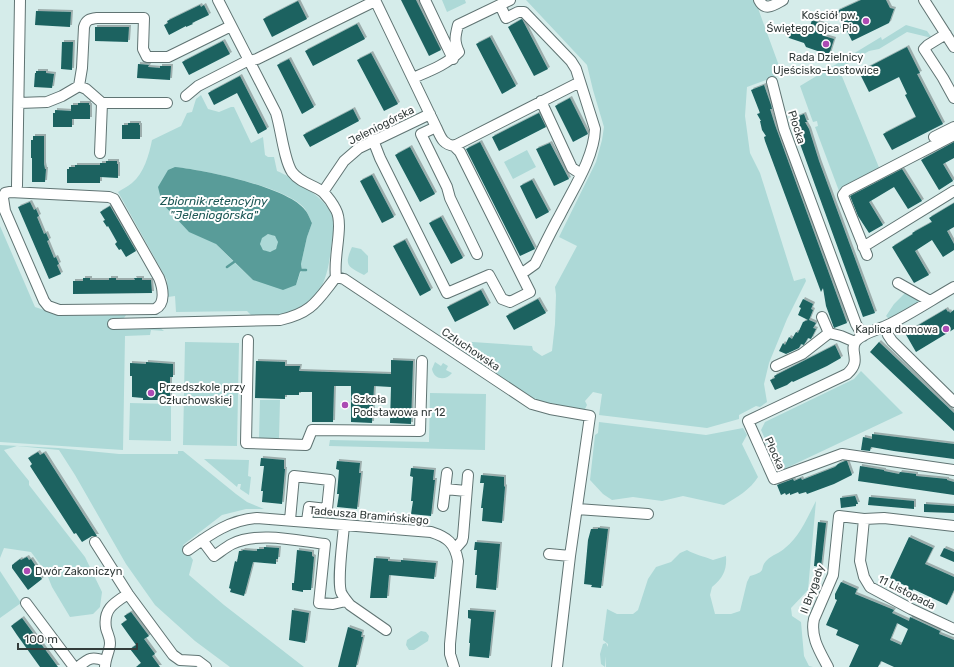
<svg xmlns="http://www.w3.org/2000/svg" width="954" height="667" font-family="Rubik,sans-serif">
<defs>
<filter id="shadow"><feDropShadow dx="2" dy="-2" stdDeviation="0" flood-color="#0004"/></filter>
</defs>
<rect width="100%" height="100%" fill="#d5ecea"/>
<path fill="#add9d7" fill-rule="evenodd" d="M442,0h23l1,3 -19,9z
M526,0h229l27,74 -35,13 -2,29 5,37 10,20 34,108 11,-3 1,3 -19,38 -18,44 -5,21 3,18 -7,5 -4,-1 -17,9v4l-32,9 -108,-13 3,-21 -9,-2 -8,9 2,4 -2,4 -5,1 -34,-6 -9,-3 -18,-11 -77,-50 90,6 1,4 9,6 10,-5 3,-27 1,-29 -1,-8 22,-41 -18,-9 37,-75 6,-22 2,-13 -11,-37 -6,-25z
M906,25l21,6 5,7 -25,-6 -28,17 -10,2 -30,18 41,101 -41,21 -24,-64 3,-1 -1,-5 -4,1 -13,-36 81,-49 1,3z
M201,95l7,14 11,3 12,-5h3l17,36 12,-6 2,18 3,2h6l3,14c15,6 48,27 54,42 5,12 1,24 0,36 -4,32 -11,55 -45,65 -11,3 -23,2 -33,3l-6,-6 -71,1 -1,-16 -7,1 -1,-17 -49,-88c4,-3 9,-5 14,-9 12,-10 17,-28 20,-43l29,-14 6,-13 5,-1 4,-13zM175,167c29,3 113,20 130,42 3,4 5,10 7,14l-5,14 -6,27 1,4 -6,17 -43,-5 -19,-18 -18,-18z
M527,150l9,17 -23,12 -9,-17z
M0,226l35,81 27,9 64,-1 -2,3h-13v10l48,-1 5,4 -13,-1 -1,5 -25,1 -2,114 -123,-8z
M260 243a9 9 0 1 1 18 0a9 9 0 1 1-18 0Z
M352,247l9,2 7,7v16l-4,3c-17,-9 -20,-10 -12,-28z
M907,291l15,9 -33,19 -3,-3 8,-12z
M185,342l54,1 -2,103 -54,-1z
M435,362l6,4 2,-3 5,3 -2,4 6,3c-6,8 -18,7 -20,-4z
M861,371l42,42 -123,58 -19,-41 4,-8 89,-43z
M430,393l56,1 -1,56 -156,-4 1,-6 99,2z
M260,400h20l-1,38h-20z
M130,403l41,1v37l-42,-1z
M599,422l107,13 37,-7 4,7 -5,9 16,33c-7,12 -22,21 -34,28l-41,-9 -21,5 -29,-4 -21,3 -9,-6 -13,-14 5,-45 3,-2z
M0,445l58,3 61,6h59v-3h5l53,43 11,8 17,7h-18l-24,6 -39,30 10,15 -4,15 35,30 80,62h-74l-35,-26 -40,-36 -29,-41 -51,-89 -16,-25 -42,-4 -13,4 25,31v4l56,72 17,35 -2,15 -7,7 -23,3 -18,-30 -6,-15 -15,-20 -27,-4 -4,10z
M204,459l45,1 -1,16 3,1 -2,18 -9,-6 1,-5h-3l-1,3z
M816,501l-8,89 -17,18 1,8 9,6 3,34 5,10 4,1h-207v-11l-1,11 -4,-3 -1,-10 3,-10 3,-1 2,4v-3l-5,-4 4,-31 10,5h16l5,-4 10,-31 8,-12 15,-5 9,-9 7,-3c8,5 17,6 26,10l13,-4c1,14 -3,22 -14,31l-2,8 5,19h16l9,-3 7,-29 3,-6c19,-5 8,-7 17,-16 5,-5 13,-7 18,-12 15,-12 22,-30 31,-47z
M0,566v5l21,32 -21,15z
M421,631l5,1 3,4 -1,5 -14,9h-5l-3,-5 1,-5z"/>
<path fill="#599c99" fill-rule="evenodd" d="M175,167c29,3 113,20 130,43 3,3 5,9 7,13l-5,14 -6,27 1,6 -2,2 -4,13 -13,5 -30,-10 -37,-36 -27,-12 -27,-29 -4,-16 10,-17zM268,234l7,2 3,6 -2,7 -6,3 -7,-2 -3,-6 2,-6z"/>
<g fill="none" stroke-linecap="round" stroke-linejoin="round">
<path stroke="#599c99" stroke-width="2.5" d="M227,267l7,-5
M302,270h4"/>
</g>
<path fill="#1a6260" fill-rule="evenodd" filter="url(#shadow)" d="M401,0h15l25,50 -12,6z
M861,0h25l4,8 4,1 -5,14 -37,18 -5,-10 -7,-3 2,-6 -5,-11z
M298,1l9,18 -35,18 -9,-18z
M200,5l1,2 3,-2 5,10 -17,8 1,1 -7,3v-1l-17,9 -5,-10 4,-2 -1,-2z
M36,11l35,1 -1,15 -35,-2z
M522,19l26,50 -14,7 -26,-49z
M812,20l16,6 -4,10 10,3 -5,16 -23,-8 -2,-4 -15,-5 -2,-4 2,-4 18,6z
M357,24l8,15 -52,27 -8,-15z
M95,27h34l-1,15 -33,-1z
M490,37l26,49 -14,8 -26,-50z
M223,41l7,13 -41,21 -7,-13z
M62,42h11l-1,28 -11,-1z
M907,47l13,26 -3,1 26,50 -51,26 -9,-16 33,-17 -11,-22 2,-1 -8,-17 -30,15 -10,-20z
M371,53l27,51 -14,7 -27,-51z
M289,59l25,48 -12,7 -25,-49z
M138,64l11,1 -1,2 12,1v-2h11l-1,14 -33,-2z
M36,71h10v2l8,1 -2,14 -18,-1 1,-14h1z
M240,76l27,53 -9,5 -21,-41 -23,12 -6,-12z
M764,85l7,20 1,4h-2l5,16 72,198 -13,5 -8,-22 -3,-18 -2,4 -56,-151 -1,-4 2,-1 -4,-6 -2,-9h1l-4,-7 3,-1 -9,-23z
M570,98l18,36 -15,8 -18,-36z
M78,103h11v2h1v14h-18v8h-19v-14h2v-3l16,1v-6h7z
M353,109l6,12 -49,26 -7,-12z
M539,113l7,14 -47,24 -7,-14z
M804,114l3,8h-2l4,7 10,32 56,152 -12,4 -72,-198z
M128,123h11v2h1v14h-18v-14h6z
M33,136h11v28l1,5h1l-1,13h-13v-24h-1v-18h2z
M480,142l55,107 -15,7 -54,-107z
M954,142v16l-11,6 10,17 -14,9 -18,-30z
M550,143l19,36 -15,7 -18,-37z
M410,147l25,47 -15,8 -25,-47z
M106,161h11v3h1v14l-18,-1v6h-33v-14h2v-2h6v-2h25v-2h6z
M902,169l20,32 -14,8 -14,-22 -25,15 14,23 -14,8 -11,-17 -8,-20z
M372,175l22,42 -12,6 -22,-42z
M532,180l17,32 -13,7 -16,-33z
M30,202l4,8 2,-1 3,7 -2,1 7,17 2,-1 3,7 -2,1 7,17 2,-1 3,7 -2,1 4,9 -12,5 -31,-72z
M954,203v24l-7,4 7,13v6l-11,7 -11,-17 -17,11 14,24 -15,8 -22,-36 21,-13 -1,-1 20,-11 -3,-4z
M110,206l26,45 -10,6 -5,-8 -2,1 -4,-6 2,-2 -9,-16 -1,1 -4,-6 2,-1 -5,-8z
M441,217l22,41 -12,6 -22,-41z
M405,240l26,50 -11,6 -27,-50z
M83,278h7v2h19v-2h7v2h19l-1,-2h8v2h9l1,13 -79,1v-13h10z
M481,290l8,15 -34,17 -8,-15z
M538,299l8,14 -32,17 -8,-14z
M803,299l10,5 -2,5 2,1 -4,10 7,3 -3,5 3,1 -5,10 -3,-1 -3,5 -1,2 -3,-1 -2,4 -13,6 -7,-3 4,-8 2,2 4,-8 3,2 4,-7 2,1 5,-11 5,-2 -10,-5 3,-7 -2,-1z
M946,309l2,3 1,-1 1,2 4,-3v19l-38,23 -11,-19z
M879,342l75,71v18l-84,-79z
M835,345l6,13 -14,8 -34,16 -1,-1 -5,4 -12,5 -5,-10 5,-2 -1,-2z
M391,360l22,1 -2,63 -21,-1 1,-36 -17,-1 -2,37 -21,-1v-36h-17l-1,36h-21v-30h-13v3h-14v4l-30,-1 1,-37 29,1v4h15l-1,5 92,3z
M146,362l27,2v13h-3v21h-11v2h-16v-2l-11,-1v-21h-2v-13l16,1z
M872,434l82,10v15l-60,-8 -23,-4 -1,4 -9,-1 2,-13 9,2z
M38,452l2,3 4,-2 53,83h-5l-10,6 -6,-9 -2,1 -44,-68 2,-2 -4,-6z
M261,458l23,2v9h1l-3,35 -20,-2 1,-11h-2l3,-25h-4z
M337,461l23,2 -1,10h2l-4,36 -20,-2 2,-13h-2l2,-24 -3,-1z
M845,461h2l5,14 -18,9 -27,10 -1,-2 -7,2 -1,-2 -8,3v-2l-4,2 -1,-2 -4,2 -4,-10 16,-6 1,2 7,-3 1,2 33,-13 3,-3z
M860,466l24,4v1l15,3 1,-2 16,2v2l31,3v1l7,2v13l-96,-14z
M411,468l23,2 -1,10h2l-4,36 -20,-2 2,-13h-2l2,-24 -3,-1z
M481,475l23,2v9l1,1 -3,36 -20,-2 1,-13h-2l3,-25h-4z
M855,496l3,8h-2v2l-15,2 -1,-10z
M869,497l45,4v8l-46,-4z
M924,504l30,2v7l-30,-1z
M818,522l8,1 -5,44 -7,-1z
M598,528l10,1 -7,59 -10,-1 1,-2 -8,-1 4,-44 3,-11h7z
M909,537l24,11 -8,16 29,13v13l-7,15 -34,-16 -1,3 -7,-3 1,-3 -16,-8z
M475,542l25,2 -4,46 -20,-2 1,-13h-2l2,-25h-3z
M264,547l15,1 -1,11h-2v5l-23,-2 -9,34 -14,-4 1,-3 -2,-1 6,-27 2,1 2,-11h3l1,-1 14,1v-2h7z
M944,548l10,4v10l-14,-6z
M297,550l15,2v4l2,1 -3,33h-8v2l-11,-2v-7h2z
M27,557l2,3 2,-1 10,15 -2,1 3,4 -14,11 -16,-22v-3l8,-6 1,1z
M374,558l14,1v2l13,1v-2l35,3 -2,16 -45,-4 -2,23h-17z
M841,582l16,7 -2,5 39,16 -2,3 17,8 1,-4 30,14 -1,3 15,6v27h-60l-13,-6 -3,6h-29l10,-22 -23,-10 2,-5 -12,-5 11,-25 -2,-1v-5zM897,623l11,6 -7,16 -11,-5z
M292,610l17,3 -4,30 -16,-3z
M468,610l26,2 -5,46 -20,-2 1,-13h-1l2,-24 -3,-1z
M131,612l18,24 -5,3 11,15 -3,2 8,11h-24l5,-4 -11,-14 6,-4 -15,-21 6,-4 -3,-4z
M22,618l22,30 14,19h-18l-23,-32 -6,-9z
M348,627l14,5 -1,5h2l-7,30h-18z"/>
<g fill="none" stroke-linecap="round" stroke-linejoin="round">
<g stroke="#607473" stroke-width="12">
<path id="minor" d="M218,0l58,113c5,16 8,47 16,59 8,11 22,13 31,20 4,4 10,12 13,18 8,15 -3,47 0,67
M375,0l61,127 -15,7 26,53 3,11 27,56
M425,0l28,59
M759,0c6,12 15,5 24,0
M924,0l30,47
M500,5l6,13 12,-6h6l47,49 5,8 19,60c-1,29 -22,60 -35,86 -9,16 -17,33 -25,49l-14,10
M946,34l-18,11 -4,4 19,29 11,20
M413,78c16,-7 33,-13 46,-26 -5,-11 -4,-15 -1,-27l52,-25
M772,82l12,47 72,195 7,12
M79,86l3,-18 2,-41c2,-7 5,-8 13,-9h47l-1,31 4,8h21l63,-31
M79,86l7,3 16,14 -2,50
M186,96l12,-10 47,-24 12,-3 118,-58
M541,101l31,67 9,6
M19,103l28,-1 15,-6 17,-10
M102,103h65
M436,127c5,10 6,17 18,19
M934,137l20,-10
M373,140l7,18 67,135 42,-18 13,24 8,3 20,-10 -70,-140 -6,-6 126,-64
M17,186l3,-186
M10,192l99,5 5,2 45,79c4,10 7,26 -4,31l-96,1 -11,-4 -4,-5 -39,-90 -2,-13 2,-5z
M323,192l21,-31 15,-13 71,-34
M863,247l91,-56
M867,255l-23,-57 -1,-3 3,-4 108,-56
M336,277l8,2 9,6 179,119 18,5 40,7 -20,140 -13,111
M898,283l32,18
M954,287c-21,12 -42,26 -64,37 -11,6 -26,8 -34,17 -8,10 7,19 -9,33l-99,47 26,58 68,-25 112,16
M822,317l7,16
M113,324l167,-4c32,-7 37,-19 56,-43
M885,327l3,8 4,6 62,61
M248,340l-2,103 60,2 6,-15 108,1 2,-70
M776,366l26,-12 27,-21 12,3 14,6
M445,489l21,2
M443,506l4,-33
M577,509l71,5
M864,519l-4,42 4,16 6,10 41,22 43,20
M290,520l4,-44 36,4 -3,29 -18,-2 -2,14
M344,525c-1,15 -7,54 -3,67 2,5 6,9 9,13l36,25
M202,540l12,16c6,-4 12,-9 18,-12 26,-13 66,-3 93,0l-6,59 14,1 13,-3
M95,542l33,52 45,61 7,5 18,1 8,6
M455,549l7,-8 1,-4 5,-62
M188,550c21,-15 41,-30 69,-32l174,14c16,5 24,11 27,29l-8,83v10l4,13
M549,554l21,2
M26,603l48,64
M78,667c11,-9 14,-11 27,-6
M105,667c0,-9 5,-16 5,-24 0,-6 -3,-10 -4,-15 -3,-19 8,-25 22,-34
M828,667c-8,-15 -18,-30 -14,-48l19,-44 6,-59 25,3 20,-1 70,8"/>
</g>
<use href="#minor" stroke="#fff" stroke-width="10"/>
</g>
<g fill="#ac4bb4" stroke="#fff" stroke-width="1.5">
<circle cx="866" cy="21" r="4"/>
<circle cx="826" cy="44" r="4"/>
<circle cx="946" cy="329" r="4"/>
<circle cx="151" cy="393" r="4"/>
<circle cx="345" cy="405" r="4"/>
<circle cx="27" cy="571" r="4"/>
</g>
<g text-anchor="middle" stroke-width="4" stroke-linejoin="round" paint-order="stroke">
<g font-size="11" fill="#333c3b" stroke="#fff" text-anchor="start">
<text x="858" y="19" text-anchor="end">Kościół pw.<tspan x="858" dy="13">Świętego Ojca Pio</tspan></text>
<text x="826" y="61" text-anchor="middle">Rada Dzielnicy<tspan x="826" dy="13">Ujeścisko-Łostowice</tspan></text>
<text x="938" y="333" text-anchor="end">Kaplica domowa</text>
<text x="159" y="391">Przedszkole przy<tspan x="159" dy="13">Człuchowskiej</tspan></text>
<text x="353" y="403">Szkoła<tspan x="353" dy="13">Podstawowa nr 12</tspan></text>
<text x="35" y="575">Dwór Zakoniczyn</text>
</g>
<g font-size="11" fill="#333c3b" stroke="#fff">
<text transform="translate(381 125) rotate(-27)" y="4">Jeleniogórska</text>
<text transform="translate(797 127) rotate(72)" y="4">Płocka</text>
<text transform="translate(471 349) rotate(34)" y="4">Człuchowska</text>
<text transform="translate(775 453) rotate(66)" y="4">Płocka</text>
<text transform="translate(369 515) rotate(5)" y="4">Tadeusza Bramińskiego</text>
<text transform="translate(812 589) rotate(-70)" y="4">II Brygady</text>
<text transform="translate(907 592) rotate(27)" y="4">11 Listopada</text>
</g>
<g font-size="12" font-style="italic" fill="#1e5856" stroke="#fff">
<text x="214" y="205">Zbiornik retencyjny<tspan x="214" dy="14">"Jeleniogórska"</tspan></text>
</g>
</g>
<path d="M18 643v6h119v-6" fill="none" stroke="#333c3b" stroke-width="2"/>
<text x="24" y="643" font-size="12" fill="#333c3b" stroke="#ffffff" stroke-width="3" paint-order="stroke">100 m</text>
</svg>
